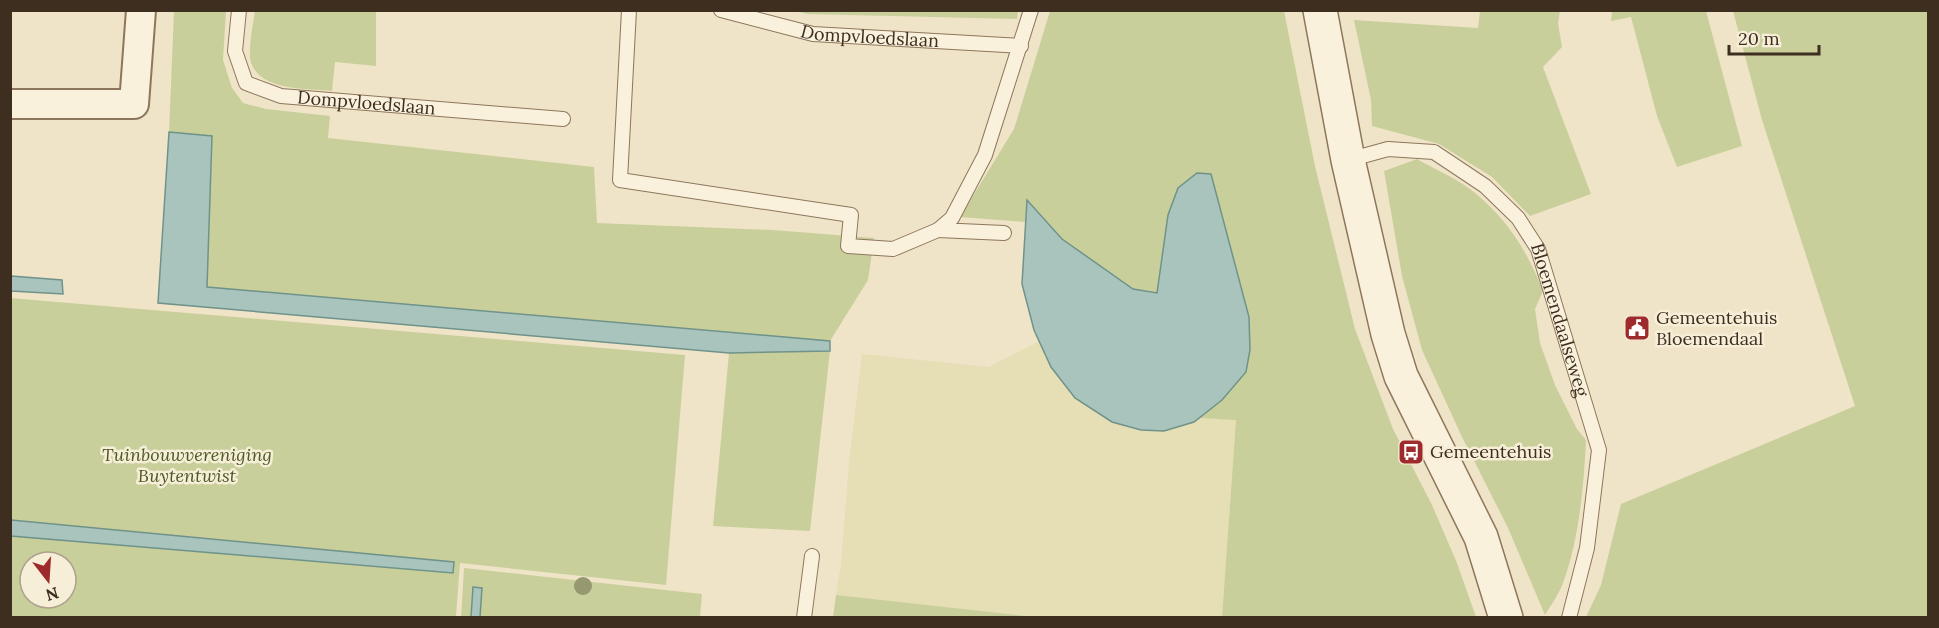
<svg xmlns="http://www.w3.org/2000/svg" width="1939" height="628" font-family="Lora,serif">
<rect width="100%" height="100%" fill="#f0e4c8"/>
<path fill="#e6deb5" d="M1039,341l12,26 143,55 6,-4 36,1 -14,198h-187l-199,-22 5,-31 8,-102 13,-108 127,13z"/>
<path fill="#c9cf9b" fill-rule="evenodd" d="M255,10l121,1v55l-41,-4 -3,29c-25,-3 -76,1 -82,-33 -1,-13 3,-34 5,-48z
M174,11h52l-3,49 9,28 11,15 23,6 64,7 -2,22 266,29 3,56 176,7 101,8 -6,42 -38,61 -624,-54 6,-150 -43,-5z
M795,11h223l-1,8 -210,-5z
M1050,11h234l31,155 40,163 38,100 39,76 25,58 19,54h-254l14,-197 -36,-2 22,-18 24,-28 4,-22 -1,-33 -81,-102 -10,78 -25,-4 -71,-50 -35,-38 -2,21 -65,-5 54,-88z
M1480,11h80l-2,12 4,24 -19,20 48,127 -61,22 -38,-39 -53,-33 -67,-18 -1,-26 -17,-80 124,8z
M1612,11h94l36,135 -65,21 -20,-51 -26,-99 -20,4z
M1733,11h195v606h-342l15,-32 20,-81 234,-98 -93,-286z
M1417,159c17,10 37,18 53,30 36,28 57,61 73,102l-8,18 5,34 15,42 22,44 9,11c-2,45 -7,100 -23,143 -4,11 -12,22 -18,32l-37,-87 -46,-91 -40,-87 -20,-74 -18,-105z
M10,298l675,57 -19,230 -206,-22 -4,54h-445zM30,562h36v36h-36z
M830,351l-20,180 -97,-5 16,-173z
M464,568l238,26 -2,23 -239,1z
M836,595l199,22h-202z"/>
<path fill="#a9c4bc" stroke="#6f938a" stroke-width="1.5" d="M169,132l43,4 -5,151 623,54v10l-101,2 -571,-50z
M1197,173l14,1 38,143 1,33 -4,22 -24,28 -28,22 -30,9 -23,-1 -29,-8 -37,-24 -24,-31 -17,-37 -12,-46 5,-84 35,39 71,50 24,4 11,-78 10,-27z
M11,276l51,4 1,14 -52,-3z
M11,520l443,42 -1,11 -442,-37z
M473,587l9,1 -2,29h-9z"/>
<g fill="none" stroke-linecap="round" stroke-linejoin="round">
<g stroke="#8d765c" stroke-width="16">
<g id="service">
<path id="s1" d="M239,10l-4,41 11,32 35,13 282,23"/>
<path d="M629,10l-9,170 231,35 -3,31 45,3 45,-19"/>
<path id="s2" d="M721,10l92,24 208,12"/>
<path id="s3" d="M1348,160l40,-11 46,3 51,34 33,32 20,31 61,201 -12,98 -18,70"/>
<path d="M1004,233l-66,-3 14,-12 33,-63 46,-145"/>
<path d="M804,618l8,-62"/>
</g>
</g>
<g stroke="#8d765c" stroke-width="32">
<path id="minor" d="M10,104h124l7,-94"/>
</g>
<g stroke="#8d765c" stroke-width="36">
<path id="tertiary" d="M1320,10l28,150 40,174 13,42 80,161 25,81"/>
</g>
<use href="#service" stroke="#faf1dc" stroke-width="14"/>
<use href="#minor" stroke="#faf1dc" stroke-width="28"/>
<use href="#tertiary" stroke="#faf1dc" stroke-width="33"/>
</g>
<circle fill="#96986f" cx="583" cy="586" r="9"/>
<defs>
<g id="civic-square" transform="scale(1.35)"><rect x="-9" y="-9" width="18" height="18" rx="4" fill="#9e2a2b" stroke="#f7eed8"/><path d="M-.6-6.5H3V-4.5H.6V-3L4-1V1h2V6H-6V1h2V-1L-.6-3ZM-1.2 2.5V6h2.4V2.5Z" fill="#fff"/></g>
<g id="bus-square" transform="scale(1.35)"><rect x="-9" y="-9" width="18" height="18" rx="4" fill="#9e2a2b" stroke="#f7eed8"/><path d="M-5-6H5V4H4V6H2V4H-2V6H-4V4H-5ZM-3.5-4V0h7V-4ZM-3.5 1.2v1.5H-2V1.2ZM2 1.2v1.5H3.5V1.2Z" fill="#fff"/></g>
</defs>
<g fill-rule="evenodd">
<use href="#civic-square" x="1637" y="328"/>
<use href="#bus-square" x="1411" y="452"/>
</g>
<g text-anchor="middle" stroke-width="5" stroke-linejoin="round" paint-order="stroke">
<g font-size="18" fill="#3d2e20" stroke="#f7eed8">
<text dy="6" stroke="none"><textPath href="#s2" startOffset="152">Dompvloedslaan</textPath></text>
<text dy="6" stroke="none"><textPath href="#s1" startOffset="198">Dompvloedslaan</textPath></text>
<text dy="6" stroke="none"><textPath href="#s3" startOffset="306">Bloemendaalseweg</textPath></text>
</g>
<g font-size="18" fill="#3d2e20" stroke="#f7eed8" text-anchor="start">
<text x="1656" y="324">Gemeentehuis<tspan x="1656" dy="21">Bloemendaal</tspan></text>
<text x="1430" y="458">Gemeentehuis</text>
</g>
<g font-size="18" font-style="italic" fill="#4d5a26" stroke="#f7eed8">
<text x="187" y="461">Tuinbouwvereniging<tspan x="187" dy="21">Buytentwist</tspan></text>
</g>
</g>
<rect width="1939" height="628" fill="none" stroke="#3d2e20" stroke-width="24"/>
<g transform="translate(48 580) rotate(163)"><circle r="28" fill="#f7eed8" stroke="#ada18e" stroke-width="1.5"/>
<path d="M0-4.5L10 22L0 15L-10 22Z" fill="#9e2a2b"/>
<text y="-9" font-size="16" font-weight="bold" text-anchor="middle" fill="#3d2e20">N</text>
</g>
<path d="M1729 45v9h90v-9" fill="none" stroke="#3d2e20" stroke-width="3"/>
<text x="1738" y="45" font-size="18" fill="#3d2e20" stroke="#f7eed8" stroke-width="4.5" paint-order="stroke">20 m</text>
</svg>
